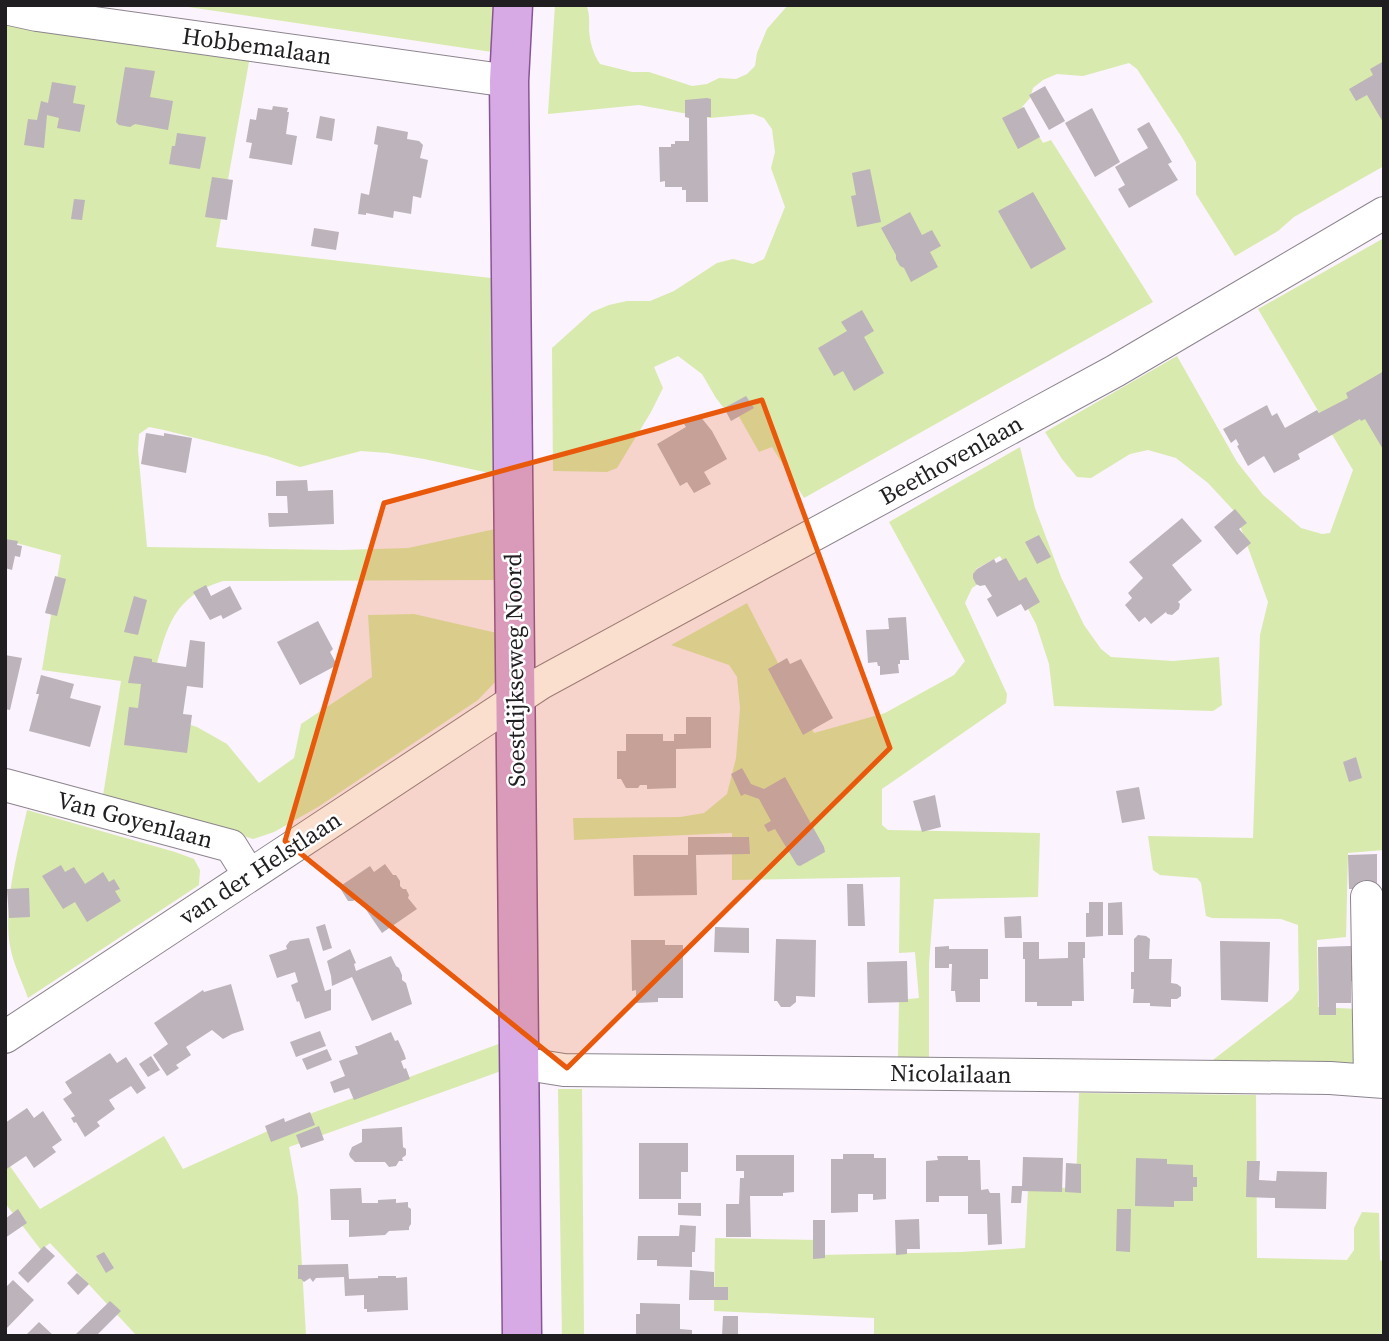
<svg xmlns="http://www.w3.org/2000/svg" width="1389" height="1341" font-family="'Source Serif 4',serif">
<rect width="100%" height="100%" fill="#fbf3fd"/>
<path fill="#d8eaad" d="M175,5h318l-1,47z
M555,5h31c4,8 3,16 3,25 1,12 4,24 11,34l32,8h17l43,14 15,-2 12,-6 17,1 11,-5 8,-8 2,-13 10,-24 21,-24h596v161l-90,51 -16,14 -43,25 -39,-62v-32l-15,-26 -44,-67 -8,-6 -46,13 -26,-2 -14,6 -10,8 -3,10 -8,9 21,36 8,-3 102,162 -349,196 -32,-51 -13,5 -22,-39 -14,-6 -7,-9 -14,-24 -24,-18 -24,11 9,21 -12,24 -34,56 -10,4 -54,-1 -1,-123 40,-36 17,-7 18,-4h23l24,-10 43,-28 16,-4 20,5 11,-5 21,-52 -14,-39 4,-16 -3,-23 -8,-11 -11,-4 -43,4 -71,-13 -91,9z
M5,17l245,39 -34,191 275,31 3,196 -70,-15 -36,-6 -27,-2 -61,16 -33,-11 -103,-26 -15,-3 -10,7 -1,16 9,97 194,3 67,-2 87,-19 1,51 -273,1c-49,15 -56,45 -68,90l24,50 18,6 30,17 32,39 35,-25 7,-34 71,-47 -4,-62 46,-1 83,19 1,46 -20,21 -160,107 -44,25 -21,7 -51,-16 -99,-27 18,-115 -79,-11 19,-115 -56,-15z
M1384,238v612l-36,3 -2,84 -29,3 1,67 40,2v56l-149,-2 83,-64 7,-9 -1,-65 -17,-6 -69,-1 -6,-2 -5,-33 -4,-5 -37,-3 -7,-5 -5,-34 105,2 7,-203 8,-33 -33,-90 -27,-29 -32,-25 -28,-8 -18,4 -39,24 -14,-1 -15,-18 -17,-27 132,-76 60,106 26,33 38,33 21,6 8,-1 23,-63 -95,-161z
M1020,447l15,61 26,69 23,48 17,24 10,8 62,4 46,-4 3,48 -9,6 -159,-5 -5,-42 -13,-40 -36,-68 -24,13 5,13 -9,6 -7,15 42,91 -1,9 -124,86v36l6,5 152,3 -2,64 -104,2 -5,65v95l-31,-1 1,-58 20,-2 -4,-46 -16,1 1,-76 -168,3v-47l-158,7 -1,-22 107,-1 24,-4 23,-19 9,-36 4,-50 -3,-31 -8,-12 -58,-20 76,-42 67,130 71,-20 69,-38 11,-14 -76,-139z
M27,810l148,42 19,7 6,11 -1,15 -171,113c-6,-17 -15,-35 -18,-52 -7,-42 8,-95 17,-136z
M504,1042v28l-215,77 9,50 8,139h-169l-87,-93 -9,7 -36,-47v-44l35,50 124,-73 19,33 105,-47z
M558,1089h24l2,247h-22z
M1079,1093l177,2 1,163 90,2 7,-10v-22l8,-16 17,1 1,47 4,2v74h-510v-18l-160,-7 1,-73 103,2 1,15 142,-3 64,-4 3,-58 48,-3z"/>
<path fill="#bdb3bb" d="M1384,61v63l-17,-29 -11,6 -7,-12 24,-14 -3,-6z
M125,67l30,4 -5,26 23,4 -5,29 -33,-6 -5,3 -11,-2 -3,-3z
M52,82l24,4 -3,17 12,2 -5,27 -23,-4 2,-10 -12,-3 -3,33 -20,-3 4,-26 9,1 4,-19 7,2z
M1045,86l20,35 -16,9 -20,-35z
M707,98l4,1v18h-4l1,85h-22v-12h-4v-3h-17v-6l-5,1 -1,-35h12v-3h4v-3h14v-23l-4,-1v-17z
M273,106l15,2 -1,4h2l-3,22 11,2 -5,29 -43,-7 3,-15 -6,-1 4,-23 6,1 2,-12 14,2z
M1024,107l16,30 -22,12 -16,-31z
M1092,108l28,54 -25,15 -30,-54z
M320,116l15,3 -3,22 -16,-3z
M1149,122l23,40 -4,2 10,16 -49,28 -11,-19 7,-4 -10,-18 33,-19 -11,-19z
M377,126l31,6 -1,7 12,2 4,4 -3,13 8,2 -7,38 -8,-2 -2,18 -17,-3 -1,7 -27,-5v2l-8,-1 3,-21 8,2 9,-50 -4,-1z
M177,133l29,4 -6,32 -31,-5 3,-18h3z
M870,169l11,53 -24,5 -6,-31 5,-1 -4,-22z
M212,177l21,3 -6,40 -22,-3z
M1033,192l33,57 -35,20 -33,-58z
M74,199l11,1 -3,20 -11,-1z
M910,212l12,23 10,-5 9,16 -11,6 8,15 -27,15 -7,-14 -4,-2 -4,-7v-4l-15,-27z
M314,228l25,4 -3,18 -25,-4z
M862,310l12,21 -10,6 20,36 -30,18 -11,-20 -9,5 -16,-28 29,-17 -6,-9z
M1384,371v80l-19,-32 -4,2 -1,-2 -62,35 2,5 -26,14 -10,-17 -16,10 -11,-20 2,-1 -3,-6 -5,4 -8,-14 44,-24 5,11 5,-3 8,15 32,-18 2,3 29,-15 -2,-5z
M746,396l8,12 -23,13 -7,-13z
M700,416l12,15 15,28 -23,13 7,12 -17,9 -7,-11 -7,4 -23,-42 29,-17 -2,-3z
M146,433l18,3v-3l28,5 -6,35 -45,-9z
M307,480l1,11 25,-1 1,34 -65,3 -1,-14h20l-1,-17h-11v-15z
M1235,509l12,14 -8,6 12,14 -14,12 -23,-28z
M1182,518l20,23 -30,24 20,25 -14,12 2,2 -1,5 -7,6 -5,-1 -1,-2 -15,12 -6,-7 -6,5 -14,-17 7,-7 -4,-5 15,-15 -14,-16z
M1039,535l12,22 -14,7 -12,-22z
M5,539l13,2 -1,4 5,1 -2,11 -5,-1 -3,14 -7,-2z
M1006,558l13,23 7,-4 14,25 -15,9 -4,-7 -24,13 -10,-18 5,-3 -7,-11 -5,1 -4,-2 -3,-6v-4l4,-5 17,-10 2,4z
M55,576l11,3 -9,37 -12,-3z
M206,585l5,11 19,-10 12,23 -19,10 -2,-4 -11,5 -17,-28z
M134,596l13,4 -9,35 -14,-3z
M906,617l3,43h-9v4h-2l1,9 -19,2v-9h-2l-1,-4 -9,1 -2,-33 23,-1 -1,-11z
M318,621l15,28 -3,3 7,13 -37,20 -23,-43z
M190,640l15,2 -2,46 -16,-2 -4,28 9,1 -5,38 -63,-8 5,-38 9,1 3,-24 -13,-1 6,-27 18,3v3l34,5z
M5,655l17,3 -12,52 -5,-1z
M787,658l3,6 11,-5 32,59 -30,17 -35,-66z
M41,675l33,9 -4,14 31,8 -11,41 -61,-16 10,-37h-3z
M686,717h25v31l-35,1v39l-29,1v-4h-7l-2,3h-12l-5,-9h-4v-28h9v-17h37v7h11v-7h12z
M1356,757l6,21 -13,4 -6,-20z
M742,768l9,16 13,5 21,-12 39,70 1,5 -25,14 -3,-1 -22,-36 -7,3 -4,-7 7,-4 -12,-22 -14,-5 -4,2 -10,-22z
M1139,787l6,32 -23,4 -6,-32z
M935,795l6,32 -19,5 -9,-31z
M688,837h61l1,17 -54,1 1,40 -63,1 -1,-41h55z
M1377,854v35h-28l-1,-34z
M385,864l8,11h3l4,6v5l3,3h3l3,6 -1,3 9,11 -35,24 -24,-35 -5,3h-5l-8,-13 2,-3 28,-19 4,6z
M61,865l4,7 9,-5 11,17 18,-12 6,10 5,-3 6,10 -5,2 6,10 -34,21 -12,-20 -12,7 -21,-33z
M847,884h16l2,42h-17z
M29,888l1,29 -21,1 -2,-29z
M1089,902h14v34l-17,1v-24h3z
M1122,902l1,33h-15v-32z
M1021,916l1,22h-17l-1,-21z
M325,924l7,24 -9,3 -7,-24z
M715,927l34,1v25l-35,-1z
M1138,935l8,1 4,3 -1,20h23l-1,24 6,1 4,3v9l-4,3h-6v8l-21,-1v-3h-17l1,-14h-3v-17h3v-33z
M309,938l16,53 6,-2v21l-26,9 -6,-18 -2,1 -6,-17 7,-3 -3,-10 -18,6 -8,-23 18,-6 -1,-3 4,-5z
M776,939l40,1 -1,57 -19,-1v6l-6,5h-9l-4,-6h-3z
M631,940h34v5h18v53h-25v4l-22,1v-13l-4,1z
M1220,941l50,1 -2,60 -47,-2z
M1023,942h16v17l29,-1v-16h17v16h-2l1,43h-12v5h-35v-4h-12v-43h-2z
M949,946v3h39v30h-8v23h-24l-1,-11h-4l1,-27h-3v4h-14v-21z
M1351,946v19h2v17l-2,-1v22h-15v12h-17l-1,-68z
M350,949l6,14 -2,1 2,7 35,-15 5,10 3,2 3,7v5l4,3 6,21 -40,17 -20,-44 -20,9 -1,-10 -4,-15z
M907,961l1,41 -40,1 -1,-41z
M231,984l13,46 -12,4 -9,5 -11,-9 -26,17 5,8 -15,10 3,3 -12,8 -14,-21 15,-11 -14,-21 49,-33 1,2z
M320,1031l6,15 -30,11 -6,-15z
M391,1032l4,9 3,-1 6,13 2,6 -5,2 3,8 2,-1 4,11 -56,21 -5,-12 -15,5 -4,-11 15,-6 -6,-15 19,-7 -3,-8h3z
M327,1049l5,11 -25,10 -5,-11z
M110,1053l7,10 9,-6 20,31 -9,6 -6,-8 -22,14 6,9 -18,13 3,4 -15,11 -9,-15 -2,1 -3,-5 4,-2 -12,-17 9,-6 -7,-11z
M151,1056l9,14 -12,7 -9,-13z
M27,1108l7,10 9,-7 19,29 -10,7 4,5 -22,16 -8,-12 -21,14v-47z
M310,1112l5,13 -44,17 -6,-16 19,-8 1,4z
M319,1126l5,14 -23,8 -5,-13z
M402,1127l1,20 3,2v6l-4,3 1,3h-4l-3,5 -7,1 -4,-5h-30l-5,-5 -1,-3 3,-7 10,-5v-13z
M639,1143h49v29h-7v27h-42z
M843,1154h31v4h12v41l-13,1v-6h-15v18l-27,1v-54h12z
M736,1155h58v37l-11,1v3h-33l1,41h-25v-33h13l1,-26h4v-7h-8z
M937,1156h31v4h12l1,30 7,-1 2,4h10l2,51 -14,1 -1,-31h-19v-18h-29v6h-13v-41l12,-1z
M1023,1157l40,1 -1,34 -40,-1 -1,12h-10l1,-17h10z
M1136,1158l31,1v5l26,1v12h4v10h-4v14h-19v6l-39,-1z
M1247,1161h13l-1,19 17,1 1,-10 50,1 -1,37 -51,-1v-10l-29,-1z
M1066,1163l15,1v29l-16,-1z
M361,1188l1,15h16v-3l18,-1v4l12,-1v5l3,2v15l-2,3v3l-20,1 -4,4 -36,2v-17h-18l-1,-31z
M678,1203h23v13l-23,-1z
M18,1209l9,14 -22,15v-19z
M1117,1209h14l-1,43 -14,-1z
M919,1219l1,30h-13v5l-11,1 -1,-35z
M813,1220h12v38l-12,1z
M680,1225l16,1 -1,26h-3v15l-35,-1v-6h-20l1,-24h41z
M44,1246l11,10 -27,27 -10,-10z
M104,1252l10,16 -8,5 -10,-17z
M348,1264l1,15 29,-1v-2h18v2l11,-1 1,33 -41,2v-3h-3v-14l-19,1 -1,-19 -28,1 -3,4 -3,-4 -6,4 -3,-3h-3v-14z
M690,1270l24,2v15h14v13h-39z
M77,1273l12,11 -11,11 -11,-12z
M13,1280l21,20 -29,30v-42z
M110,1301l11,10 -25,25h-22z
M640,1303l40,1v25l12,1v6h-56v-22h4z
M723,1316h15v20h-16z
M39,1322l15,14h-29z"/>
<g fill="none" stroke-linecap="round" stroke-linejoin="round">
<g stroke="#8c848d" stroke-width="34">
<path id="minor" d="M5,8l32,7 472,66
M5,785l226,61 18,29
M1367,897l3,184
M5,1037l536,-354 574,-312 269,-158
M520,1063l44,7 766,8 54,4"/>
</g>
<g stroke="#865595" stroke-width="41">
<path id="major" d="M513,5l-4,76 13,1255"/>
</g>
<use href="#minor" stroke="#fff" stroke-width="32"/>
<use href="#major" stroke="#d7aae5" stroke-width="38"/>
</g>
<path fill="#e8590c" fill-opacity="0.2" stroke="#e8590c" stroke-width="5" stroke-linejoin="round" d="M762,400l128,348 -323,320 -282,-227 99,-338z"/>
<g text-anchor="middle" stroke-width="5" stroke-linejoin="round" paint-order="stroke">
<g font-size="24" fill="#211e22" stroke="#fff">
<text transform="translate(257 46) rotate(8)" y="8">Hobbemalaan</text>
<text transform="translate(951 460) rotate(-29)" y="8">Beethovenlaan</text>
<text transform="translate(515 670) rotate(-91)" y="8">Soestdijkseweg Noord</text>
<text transform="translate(135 820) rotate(15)" y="8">Van Goyenlaan</text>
<text transform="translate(260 868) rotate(-33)" y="8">van der Helstlaan</text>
<text transform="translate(951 1074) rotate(1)" y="8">Nicolailaan</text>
</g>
</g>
<rect width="1389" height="1341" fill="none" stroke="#211e22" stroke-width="14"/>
</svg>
